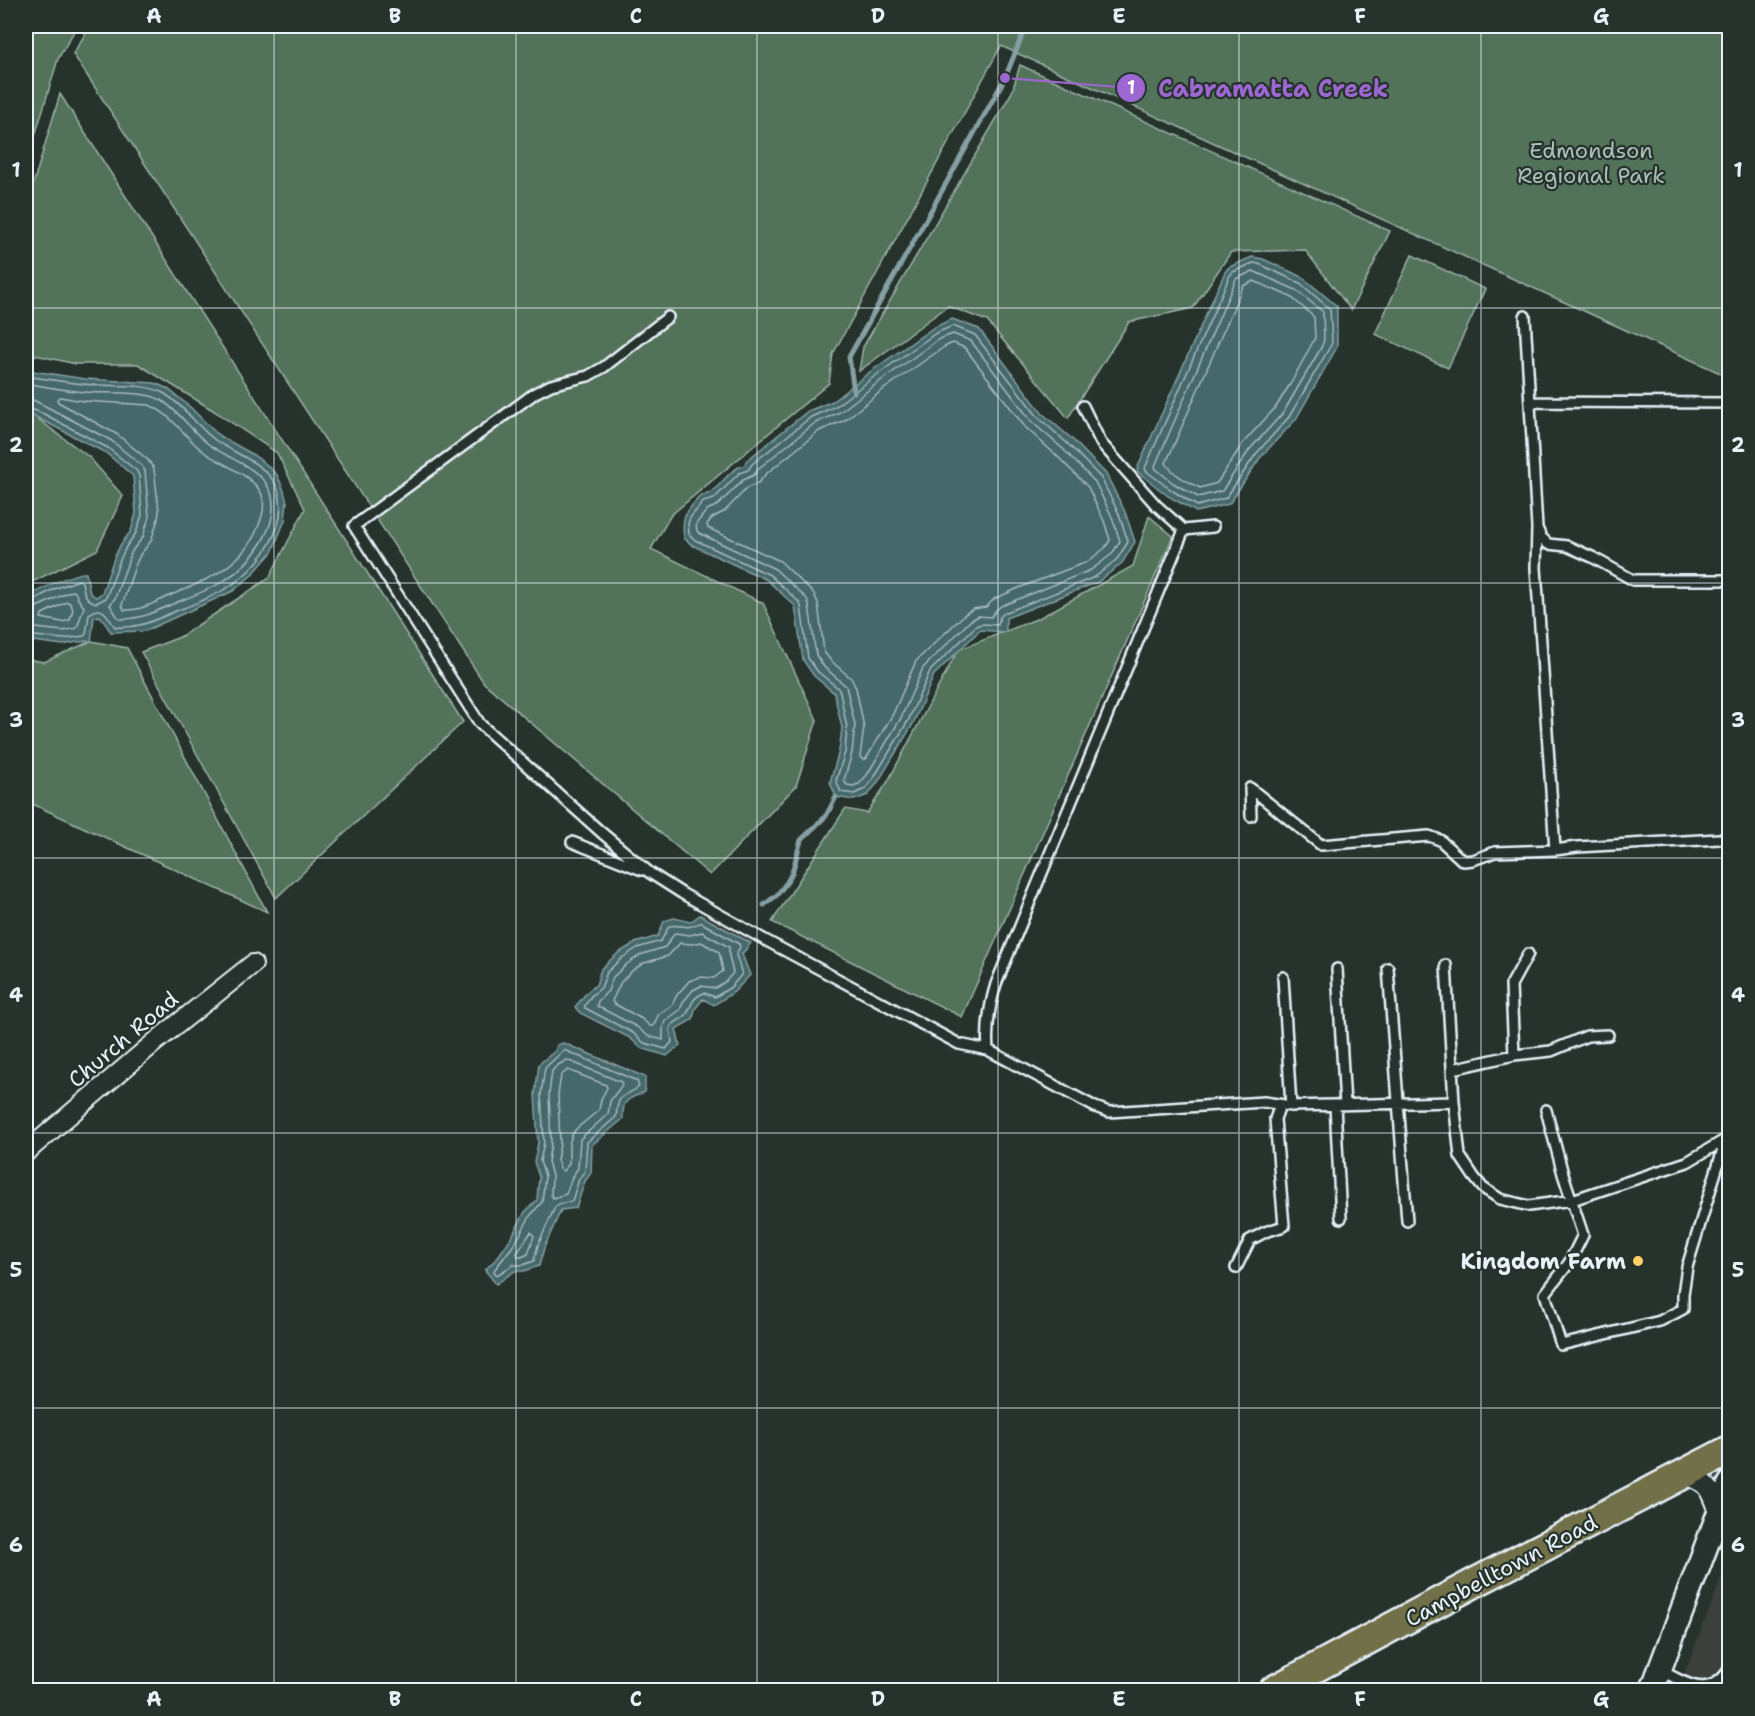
<svg xmlns="http://www.w3.org/2000/svg" width="1755" height="1716" font-family="'Shantell Sans',sans-serif">
<rect width="100%" height="100%" fill="#26332d"/>
<filter id="ink" filterUnits="userSpaceOnUse"><feTurbulence type="fractalNoise" baseFrequency=".0167" numOctaves="2"/><feDisplacementMap in="SourceGraphic" scale="12" xChannelSelector="R" yChannelSelector="G"/><feConvolveMatrix kernelMatrix="1 2 1 2 8 2 1 2 1" color-interpolation-filters="sRGB"/></filter>
<g filter="url(#ink)">
<path fill="#3a403e" d="M1729,1559v131h-51z"/>
<path fill="#52725a" stroke="#9db2a9" stroke-width="1.5" d="M26,26h51l-19,33 -32,107z
M90,26h1639v351l-728,-331 -168,308 -4,29 -158,132 -20,34 112,54 54,117 -21,66 -86,89 -226,-192 -411,-629z
M1020,65l370,166 -39,79 -46,-60 -74,2 -38,56 -64,14 -61,96 -81,-97 -39,-15 -89,65 4,-24 149,-255z
M60,94l403,628 -187,176 -135,-246 39,-15 89,-59 36,-69 -28,-56 -66,-44 -73,-45h-62l-50,-11v-145z
M1412,255l73,34 -37,79 -73,-34z
M26,412l5,2 58,43 34,39 -26,54 -71,35z
M1149,516l24,20 -211,481 -190,-95 73,-113 22,4 20,-30 71,-133 81,-32 94,-52z
M91,641l36,7 140,264 -241,-111v-142l18,3z"/>
<path fill="#45686b" stroke="#869fa3" stroke-width="1.5" d="M1252,257l11,2 39,18 35,29v41l-41,72 -36,39 -31,46 -33,8 -28,-16 -30,-24 -1,-3 88,-197 4,-5z
M952,319l27,10 63,84 30,26 34,35 19,38 10,30 -13,21 -24,19 -92,36v14l-26,-2 -46,45 -21,49 -35,58 -10,13 -14,5 -18,-3 -6,-15 9,-31 3,-23 -8,-35 -20,-17 -11,-16 -8,-54 -28,-26 -75,-35 -8,-7c-3,-23 2,-25 16,-42 21,-3 24,-26 45,-31l1,-4 62,-50 25,-10 38,-30 62,-43z
M26,370l59,9 70,4 13,6 21,17 29,29 34,19 15,11 10,10 6,13 4,14 -2,18 -13,32 -20,23 -19,16 -88,40 -34,1 -11,-16 -6,1 -3,24 -14,1 -14,3 -37,-5v-43c12,-6 48,-26 60,-24l4,20 6,4 6,-4 12,-35 7,-14 10,-13 5,-18 -3,-37 -27,-23 -80,-41z
M700,915l51,28 -9,11 8,21 -16,17 -20,13 -11,-6 -8,10 -2,10 -17,10 4,16 -13,11 -26,-8 -11,-10 -50,-25 -5,-6 13,-16 8,-6 5,-16 17,-16 17,-10 23,-7 6,-15 10,-3 16,4z
M563,1043l82,34v15c-17,7 -23,7 -22,27l-31,26 -1,28 -6,8 -9,27 -15,2 -17,38 -5,18 -15,5h-9l-19,13 -11,-14 12,-12 14,-20 14,-26 12,-12 2,-23 -5,-15 4,-19 -3,-49 4,-30 16,-13 2,-6z"/>
<g fill="none" stroke-linecap="round" stroke-linejoin="round">
<path stroke="#a7bac0" stroke-width="1.5" d="M1253,263l6,1 41,19 30,26 2,34 -4,7 -39,67 -33,37 -30,44 -29,8 -27,-17 -24,-18 -1,-3 85,-193 3,-3z
M1253,271l43,19 27,22 1,28 -3,8 -38,65 -33,36 -28,42 -24,6 -25,-14 -17,-14 -1,-3 81,-187z
M1254,281l37,16 23,20 1,21 -23,43 -16,26 -33,36 -26,40 -17,5c-12,-6 -28,-14 -34,-25l77,-177z
M953,326l22,9 63,82 30,27 33,34 18,36 9,28 -11,17 -22,18 -91,36 -4,4 -2,8 -17,-1 -5,2 -46,45 -22,50 -35,58 -8,10 -11,5 -13,-2 -5,-11 9,-29 2,-24 -7,-36 -2,-4 -20,-16 -10,-14 -7,-52 -2,-4 -29,-27 -75,-35 -6,-6 -1,-10 2,-6 13,-16 11,-3 25,-26 9,-3 4,-6 59,-47 25,-11 39,-30 61,-43z
M953,334l18,7 61,81 31,27 32,33 17,35 8,24 -8,13 -21,16 -90,36 -5,4 -5,7 -12,-1 -8,4 -48,48 -22,50 -34,57 -8,9 -6,2 -6,-1 -3,-5 8,-27 3,-28 -9,-39 -22,-19 -8,-12 -7,-50 -2,-6 -32,-30 -76,-36 -2,-2 -1,-7 11,-14 11,-5 25,-25 11,-5 5,-7 56,-45 25,-11 39,-30 60,-43z
M953,343l12,5 60,79 32,29 31,31 16,34 6,19 -5,8 -18,14 -66,25 -27,12 -8,8 -13,2 -8,5 -49,47 -23,53 -27,45 -3,1 -3,-3 4,-30 -8,-39 -5,-10 -20,-17 -7,-9 -6,-49 -4,-9 -34,-33 -72,-33 -1,-4 5,-6 13,-7 22,-23 11,-5 8,-9 53,-43 26,-11 39,-31 60,-42z
M26,376c19,3 39,6 58,8 24,4 60,-3 81,10 20,12 32,33 50,46 21,15 54,24 63,50 12,36 -19,77 -48,96 -16,11 -36,18 -54,25 -21,9 -37,18 -61,16 -8,-10 -11,-24 -26,-13l-3,20 -2,2 -21,3 -37,-4
M26,383c19,4 39,7 58,9 21,2 59,-2 77,8 18,11 30,30 46,43 20,16 55,24 64,50 10,32 -20,71 -46,87 -15,10 -33,16 -50,23 -20,8 -33,17 -56,16l-9,-14 5,-7 17,-47 11,-14 6,-20 -4,-46 -3,-5 -30,-25 -65,-34 -14,-7 -7,-1
M60,397l23,4 66,4c23,9 36,33 55,47 16,12 51,24 58,43 3,10 1,18 -2,27 -14,42 -51,58 -89,73 -15,7 -30,16 -47,15l-2,-5 13,-39 5,-11 11,-14 7,-22 1,-8 -5,-42 -6,-9 -30,-25 -60,-33 -1,-3z
M26,407l18,7 64,34 29,23 2,5 3,39 -6,18 -10,14 -6,13 -14,38 -10,5c-12,-4 -12,-11 -14,-21l-3,-2 -25,9 -24,13h-4
M67,602l3,1 3,6 -3,11 -8,2 -21,-4 1,-4z
M26,610c13,-1 32,-15 47,-19l2,1 3,7 6,8 -7,21 -14,3 -37,-4
M699,923h3l37,21 1,3 -4,8 6,19 -11,13 -16,10 -11,-4c-15,5 -12,17 -20,24 -4,3 -9,5 -13,9l-1,4 2,12 -6,7 -22,-6 -11,-10 -48,-25v-3l7,-10 9,-7 6,-16 15,-14 15,-10 24,-7 8,-15c12,-3 18,5 30,-3z
M702,932l27,15v9l4,17 -7,8 -11,7 -14,-2 -8,4 -10,12 -3,8 -15,11 -2,7v12l-15,-4 -11,-9 -40,-21 1,-5 10,-10 5,-14 14,-13 13,-9 25,-8 10,-14 15,2z
M701,942l18,10 4,19 -9,7 -14,-1 -11,4 -12,14 -5,10 -13,9 -6,12h-3l-8,-7 -29,-16 -1,-2 9,-19 12,-12 11,-7 24,-7 12,-13 12,1z
M564,1050l73,31 2,6c-17,12 -21,5 -23,30l-29,25 -2,29 -6,8 -7,22 -13,3 -4,3 -17,38 -4,16 -11,4h-10l-16,10 -3,-3 1,-3 21,-27 14,-26 12,-14 3,-26 -5,-15 4,-18 -3,-49 4,-26z
M567,1060l54,22 1,3 -12,16 -2,13 -28,25 -2,29 -6,9 -6,17 -13,4 -2,-3 1,-19 -4,-15 3,-17 -2,-50 3,-23 6,-6z
M568,1070l38,15 1,3 -6,11 -2,11 -23,19 -4,6 -3,9v20l-6,7 -3,-2 -3,-9 3,-16 -2,-49 3,-20z
M531,1232l3,4 -6,18 -6,3h-4l-1,-4z"/>
<path stroke="#869fa3" stroke-width="5" d="M854,392l-5,-35 156,-279 21,-52
M764,905l13,-10 10,-13 5,-9 9,-33 25,-24 10,-19"/>
<g stroke="#e8f1f8" stroke-width="14">
<path id="service" d="M1525,316l12,212 4,9 7,7 19,2 25,11 41,23h97
M668,317l-64,50 -16,9 -37,9 -16,8 -181,133 126,198 122,109 48,40 33,21 82,46 194,104 29,6
M1530,402l200,1
M1083,406l18,37 55,62 28,25 -188,454c-7,23 -10,42 -8,66l107,57 14,5 155,-10 27,4 163,-4
M1184,530l29,-3
M1251,816l-1,-28 71,57 108,-9 11,4 23,21 10,-1 22,-8 60,-2 -19,-282 1,-40
M572,842l70,28
M1555,850l22,-3 142,-8
M1446,965l8,137 6,54 14,21 9,11 17,11 29,7 43,-6 115,-38 41,-24
M1388,968l19,253
M1337,969l8,136
M1283,977l8,129
M1514,1055l-3,-70 17,-31
M1453,1069l61,-14 37,-4 36,-15 21,-1
M1335,1105l6,113
M1546,1110l17,64 20,61 -14,28 -24,31 16,51 99,-24 23,-12v-15l4,-27 39,-128
M1236,1268l14,-28 15,-8 19,-6 -9,-107 5,-14
M1660,1670c26,13 50,31 70,-2"/>
</g>
<g stroke="#e8f1f8" stroke-width="22">
<path id="minor" d="M26,1152l129,-110 98,-78
M1684,1474c26,10 26,13 35,38"/>
</g>
<g stroke="#e8f1f8" stroke-width="27">
<path id="tertiary" d="M1652,1690l78,-207"/>
</g>
<g stroke="#e8f1f8" stroke-width="33">
<path id="primary" d="M1274,1690l202,-108 254,-132"/>
</g>
<use href="#service" stroke="#26332d" stroke-width="9"/>
<use href="#minor" stroke="#26332d" stroke-width="18"/>
<use href="#tertiary" stroke="#26332d" stroke-width="22"/>
<use href="#primary" stroke="#726f4a" stroke-width="28"/>
</g>
</g>
<path fill="none" stroke="#e8f1f8" stroke-width="1.5" stroke-opacity="0.55" d="M274,26v1664M516,26v1664M757,26v1664M998,26v1664M1239,26v1664M1481,26v1664M26,308h1704M26,583h1704M26,858h1704M26,1133h1704M26,1408h1704"/>
<circle fill="#ffd166" stroke="#26332d" stroke-width="2" cx="1638" cy="1261" r="6"/>
<g text-anchor="middle" stroke-width="4.5" stroke-linejoin="round" paint-order="stroke">
<g font-size="22" fill="#acbeb9" stroke="#26332d">
<text x="1591" y="158">Edmondson<tspan x="1591" dy="25">Regional Park</tspan></text>
</g>
<g font-size="22" fill="#e8f1f8" stroke="#26332d">
<text transform="translate(123 1039) rotate(-40)" y="8">Church Road</text>
<text transform="translate(1501 1570) rotate(-28)" y="8">Campbelltown Road</text>
</g>
<g font-size="22" font-weight="bold" fill="#e8f1f8" stroke="#26332d" text-anchor="end">
<text x="1626" y="1269">Kingdom Farm</text>
</g>
</g>
<path fill="none" stroke="#9c67d0" stroke-width="2" d="M1005 78L1131 88"/>
<g fill="#9c67d0" stroke="#26332d" stroke-width="2">
<circle cx="1005" cy="78" r="6"/>
<circle cx="1131" cy="88" r="15"/>
</g>
<g font-size="18" text-anchor="middle" font-weight="bold" fill="#fff">
<text x="1131" y="94">1</text>
</g>
<g font-size="24" text-anchor="middle" font-weight="bold" fill="#9c67d0" stroke="#26332d" stroke-width="4.5" stroke-linejoin="round" paint-order="stroke">
<text x="1273" y="97">Cabramatta Creek</text>
</g>
<rect width="1755" height="1716" fill="none" stroke="#26332d" stroke-width="66"/>
<rect x="33" y="33" width="1689" height="1650" fill="none" stroke="#e8f1f8" stroke-width="2"/>
<g font-size="20" text-anchor="middle" font-weight="bold" fill="#e8f1f8">
<text x="154" y="23">A</text>
<text x="395" y="23">B</text>
<text x="636" y="23">C</text>
<text x="878" y="23">D</text>
<text x="1119" y="23">E</text>
<text x="1360" y="23">F</text>
<text x="1601" y="23">G</text>
<text x="16" y="177">1</text>
<text x="1738" y="177">1</text>
<text x="16" y="452">2</text>
<text x="1738" y="452">2</text>
<text x="16" y="727">3</text>
<text x="1738" y="727">3</text>
<text x="16" y="1002">4</text>
<text x="1738" y="1002">4</text>
<text x="16" y="1277">5</text>
<text x="1738" y="1277">5</text>
<text x="16" y="1552">6</text>
<text x="1738" y="1552">6</text>
<text x="154" y="1706">A</text>
<text x="395" y="1706">B</text>
<text x="636" y="1706">C</text>
<text x="878" y="1706">D</text>
<text x="1119" y="1706">E</text>
<text x="1360" y="1706">F</text>
<text x="1601" y="1706">G</text>
</g>
</svg>
